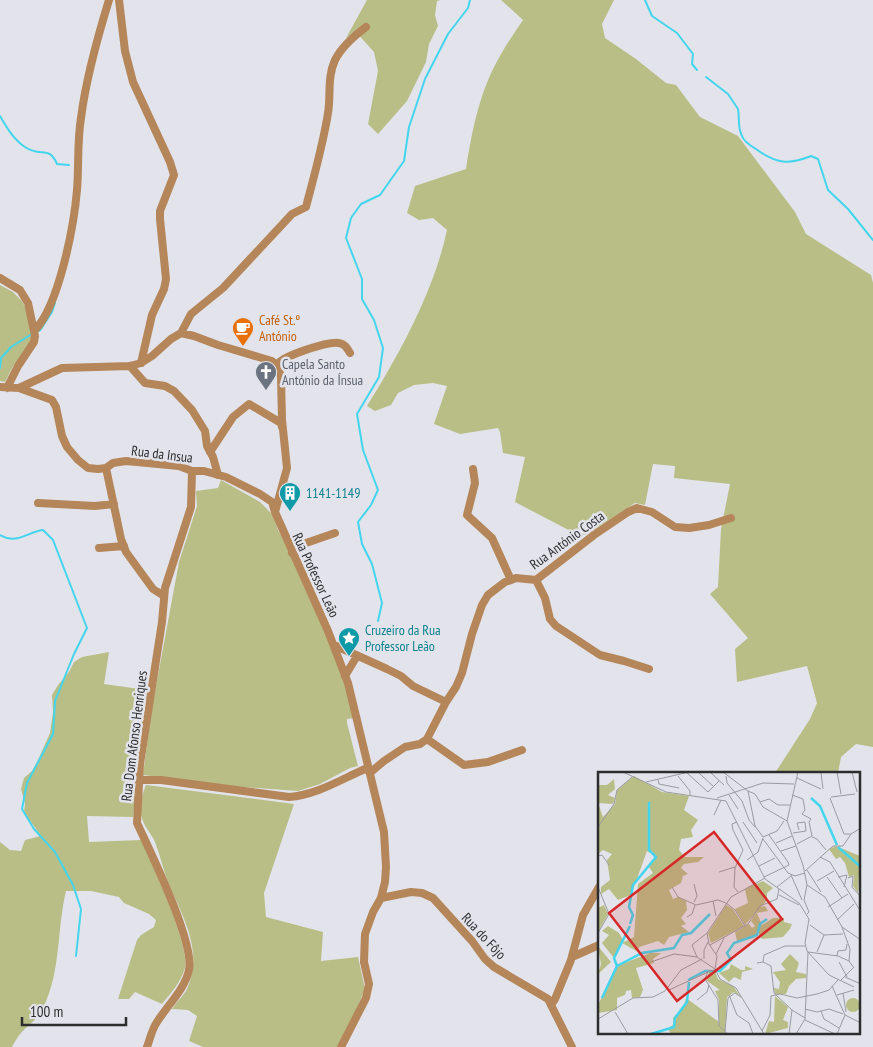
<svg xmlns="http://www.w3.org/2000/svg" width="873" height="1047" font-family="'PT Sans Narrow',sans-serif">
<rect width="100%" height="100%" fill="#e3e4eb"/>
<path fill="#b9be86" d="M367,0h74l-4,1 -2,14 3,11 -9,18 -3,18 -19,39 -29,33 -10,-10 10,-53 -4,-19 -19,-21 -9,7z
M501,0h113l-12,24 3,14 31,21 30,24 10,2 24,32 38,19 57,76 11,22 65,41 2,8v464l-17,-3 -15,13 -3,16h-63l35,-54 7,-16 -10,-37 -70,16 -2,-33 13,-11 -38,-44 8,-7 3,-58 9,-45 -56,-6 1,-12 -22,-2 -8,41 -10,-2 -45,30 -10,3 -65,-34 10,-45 -22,-4 -3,-21 -2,-4 -38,6 -26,-10 13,-38 -14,-3 -19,2 -16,8 -7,12 -16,6 -8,-5c33,-53 67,-115 80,-176l-14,-12 -14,2 -12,-7 8,-27 51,-17c6,-39 14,-79 34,-113 7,-13 15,-24 23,-36z
M0,285l13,7 9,9 7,14 2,14v11l-19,28 -7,14 -5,-1z
M221,480l39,22 13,13 5,15 19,32 33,73 26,83 -9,1v4l11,43 -8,2 -30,16 -22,7 -68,-5 -87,-11 8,-62 28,-151 18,-56 -1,-15 22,-3z
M109,652l-5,32 43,6 -14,127 -46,-1 2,26 52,-2c11,21 50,109 44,128 -4,14 -14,25 -23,36l-27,-12 -6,7h-11l19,-59 4,-5 13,-8 2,-7 -7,-6 -25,-11 -5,-6 -28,-6h-25c-10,41 -4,86 -27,124 -5,7 -13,12 -19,19 -3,4 -6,9 -8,13h-12v-205l10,8 11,1 4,-11 16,-4 -17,-24 1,-8 -4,-15 3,-11 8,-7 6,-11 12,-27 3,-21 -1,-17 6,-10 11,-13 5,-10 8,-5z
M146,785l148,19 -30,89 2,24 57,15 -2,29 37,-4 7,32 -8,19 -20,39h-134l-14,-6 8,-25 -9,-6 -16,-1c4,-6 10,-12 14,-18 19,-39 -3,-73 -18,-109 -5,-13 -8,-27 -13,-40 -3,-8 -11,-15 -13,-24 -3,-10 0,-24 4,-33z"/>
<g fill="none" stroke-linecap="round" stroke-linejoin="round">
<path stroke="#43d5ed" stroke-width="2" d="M645,0l7,16 25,17 16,21 -1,10 5,6
M706,77l22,17 10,15c2,10 -1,17 4,27 2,6 9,10 14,13 20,15 33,16 55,7l7,3 10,31 20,19 25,31
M0,116c7,12 14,24 25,31 16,11 24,-2 32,17l12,1
M39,331l2,-2 11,-17 3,-9
M0,368l1,-10 10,-11 21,-13
M0,535c17,10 27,-3 43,-5l10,10 34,88 -13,26 -19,47 -2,33 -26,49 -5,26 12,20 21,23 18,33 8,24 -5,47
M378,621l4,-18 -10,-39 -10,-20 -4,-22 13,-17 7,-15 -15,-40 -6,-36 22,-37 4,-29 -9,-28 -12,-21v-20l-16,-41 5,-20 10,-14 19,-9 24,-34 5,-34 16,-48 23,-45 20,-26 2,-8"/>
<path stroke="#b4865a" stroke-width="8" d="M119,0l6,51 8,31 37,80 4,13 -14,36v8l6,60 -2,10 -12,26 -11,48
M0,278l20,12 8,13 7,33 -1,6 -16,24 -11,22
M35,330c24,-25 39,-104 42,-140 2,-24 0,-48 4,-72 5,-40 16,-79 28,-118
M181,333l10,-19 32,-26 69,-74 14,-7c8,-31 17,-62 22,-94 3,-17 -1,-36 7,-53 7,-14 19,-24 31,-33
M277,365c4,-9 52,-24 62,-22 6,1 8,5 11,10
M130,366l15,17 20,3 9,5 18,19 13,21 2,15 6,11 5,18
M0,387l19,1 43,-20 68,-2 11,-3 11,-7 19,-17 10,-6 13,3 24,9 54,16 5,4 4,11 1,44 5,48 -12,44 53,119 20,52 36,149 2,35 -1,15 -4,16 -8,14 -8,22 -1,28 5,22 -3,14 -25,49
M19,388l33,12 4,7 6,29 5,11 11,13 10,8 10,1 8,-1 7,-5 13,-2 53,5 13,5h12l22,6 34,17 12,8 3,10
M210,452l23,-35 16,-13 32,19 1,4
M106,468l15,71 5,13 27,37 11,7
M473,469l2,14 -8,32 25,23 19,42
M38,503l57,3 19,-2
M99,548l25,-2
M292,553l14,-10 29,-10
M536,580l9,18 5,21 6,7 44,29 24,6 25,8
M334,645l53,24 14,7 12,10 33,16
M345,676l12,-20
M427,739l37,26 24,-3 34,-12
M139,780h22l128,17c27,-2 51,-17 76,-28l6,3 13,-11 21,-14 15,-3 7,-5 19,-37 10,-15 6,-14 10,-39 10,-29 6,-10 17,-13 6,-2 5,-2 20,2 58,-45 34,-23 9,-4 15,4 23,15 14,1 20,-3 22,-7
M381,898l30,-6 11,1 11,5 39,43 13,18 9,8 54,32 24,48
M572,957l27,-12
M551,1005l4,-6 16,-39 12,-45 16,-28
M147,1047c3,-8 5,-18 10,-25 10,-16 28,-33 32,-52 6,-27 -39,-119 -52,-147l3,-59 22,-142 3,-34 26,-81 1,-36"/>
</g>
<defs>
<g id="cafe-pin" transform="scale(1.125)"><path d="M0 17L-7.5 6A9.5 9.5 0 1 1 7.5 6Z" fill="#e8710a" stroke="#e3e4eb"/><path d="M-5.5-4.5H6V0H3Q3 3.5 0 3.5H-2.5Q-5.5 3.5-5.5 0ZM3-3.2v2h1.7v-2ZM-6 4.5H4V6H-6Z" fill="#fff"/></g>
<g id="church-pin" transform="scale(1.125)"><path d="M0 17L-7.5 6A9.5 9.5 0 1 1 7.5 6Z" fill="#6b7280" stroke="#e3e4eb"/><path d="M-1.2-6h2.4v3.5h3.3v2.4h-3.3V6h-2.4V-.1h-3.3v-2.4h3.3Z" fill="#fff"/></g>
<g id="building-pin" transform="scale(1.125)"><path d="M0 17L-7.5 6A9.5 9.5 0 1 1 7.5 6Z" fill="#0f9aa8" stroke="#e3e4eb"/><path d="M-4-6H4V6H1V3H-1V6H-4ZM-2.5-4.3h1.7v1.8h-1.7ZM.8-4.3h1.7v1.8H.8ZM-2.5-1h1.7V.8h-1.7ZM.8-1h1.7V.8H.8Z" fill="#fff"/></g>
<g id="sight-pin" transform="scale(1.125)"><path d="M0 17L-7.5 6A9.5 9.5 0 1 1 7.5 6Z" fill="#0f9aa8" stroke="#e3e4eb"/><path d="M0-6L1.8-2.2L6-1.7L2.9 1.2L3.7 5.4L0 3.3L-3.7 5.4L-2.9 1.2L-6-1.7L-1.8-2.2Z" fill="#fff"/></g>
</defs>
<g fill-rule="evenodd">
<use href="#cafe-pin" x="243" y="328"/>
<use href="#church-pin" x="266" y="372"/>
<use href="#building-pin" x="290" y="493"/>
<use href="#sight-pin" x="349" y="638"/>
</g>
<g text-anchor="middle" stroke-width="5" stroke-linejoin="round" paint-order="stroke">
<g font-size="14" fill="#c56008" stroke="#e3e4eb" text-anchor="start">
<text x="259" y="325">Café St.º<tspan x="259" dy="16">António</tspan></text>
</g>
<g font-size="14" fill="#5b616d" stroke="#e3e4eb" text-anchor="start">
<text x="282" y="369">Capela Santo<tspan x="282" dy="16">António da Ínsua</tspan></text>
</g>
<g font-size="14" fill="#2d2d30" stroke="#e3e4eb">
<text transform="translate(162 454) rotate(7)" y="5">Rua da Insua</text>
<text transform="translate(567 540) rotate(-36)" y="5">Rua António Costa</text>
<text transform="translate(316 575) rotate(65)" y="5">Rua Professor Leão</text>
<text transform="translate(134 736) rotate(-83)" y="5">Rua Dom Afonso Henriques</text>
<text transform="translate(484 936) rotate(47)" y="5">Rua do Fôjo</text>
</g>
<g font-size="14" fill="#0d838f" stroke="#e3e4eb" text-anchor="start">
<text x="306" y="498">1141-1149</text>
<text x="365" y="635">Cruzeiro da Rua<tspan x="365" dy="16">Professor Leão</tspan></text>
</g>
</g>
<g transform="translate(598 772)">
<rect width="262" height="262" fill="#e3e4eb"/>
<path d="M36,4l28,16 27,4 -5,14 14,10 -7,10 2,7 -12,2 -2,11 6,7h19l-6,5 -14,2 -3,4 7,6 -5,2 -2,7 -12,7 4,9 5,-2 8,4 1,9 -6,8 5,6 -5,2 8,6 -20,5 -5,8 -6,-4 -19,6 -1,5 -16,-9 12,-6 4,-53 15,-11 -4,-6 6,-11 -8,-5 -16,44 -13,5 -9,-11 -8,5v-7l9,-7 -3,-20 5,-6 -9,-4 -5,4v-69h9l7,-6 1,10 -7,6 7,3 -2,6 -15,-1 5,14 12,-13 2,-14zM238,74l24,10 -2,37 -5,-7 1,-11 -5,2 -4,-14 -5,-6 -4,2 -7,-10zM165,109l10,7 -6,5v7l-22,25 -10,-16 13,-6 -3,-13 3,-3zM6,133l4,9 -10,18v-24zM128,133l7,4 11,17 -33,17 -3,-10zM167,134l3,5 -11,2 5,12 11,-7h11v4l8,2 -2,5 -7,8 -21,2 -4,-7 -4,6 -17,3 -2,-9 14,-8 3,4 3,-2 -4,-5 9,-14zM10,154l11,7 4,7 -9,18 -12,-15 7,-8 -7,-4zM0,174l13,16 -13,12 3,-10zM52,181h11l-8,6 1,4 -18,5 7,22 -3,7 -8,1 -1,-8 -5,1 -1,4 -8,3v12l-19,3v-8l19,-39zM192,182l9,9 -3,9 10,2v4l-10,1 -7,7 -3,8h-11l-1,-6 5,1 1,-7 -7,-10 13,-2 -5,-6zM133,192l10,6h4v-4l8,3 -11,3 -1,8 -7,-3 -5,5 -10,-9 10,-4zM111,199h6l3,8 15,7 7,10 -6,-4 -7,5 -2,37h-54l-3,-5 6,-5 -1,-6 11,-12 2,-8 33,24v-22l-4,-9 5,-1 -13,-9zM177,224l13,11 -5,13 5,2v6l-23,6 4,-13 5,1zM248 233a7 7 0 1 1 14 0a7 7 0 1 1-14 0Z" fill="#b9be86"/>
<path fill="none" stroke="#43d5ed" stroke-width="2.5" d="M213,26l9,8 17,39M240,75l23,20M32,152l3,-9 -4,-8 4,-22 23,-28 -7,-7v-48M19,194l25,-13 32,-5 8,-13 9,-2 19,-19M90,208l17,-9h15l11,-11 -4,-7 7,-10 23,-8 3,-11 7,-5M4,226l15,-32 -3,-8 16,-32M53,262l23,-7 1,-9 12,-16 2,-20"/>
<path fill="none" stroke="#9a9ba0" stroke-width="1" d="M25,0l43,20 60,9 39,78 34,24 10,16 -4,24 2,8 22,24 25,12M100,0l16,15M112,0l14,13M125,0l25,19 7,35 8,11M200,0l-11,49 16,44 4,20 -3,15 5,12 -2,2M239,0l4,22M254,0l5,20M89,1l21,19 11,-11M223,1l2,16M80,4l12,15v4M128,4l1,7 15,18 7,19 6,7M199,6l24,11M60,8l1,4 20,4M48,10l43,-10M150,19l7,3 8,13 24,14M131,23l9,14M194,23l11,4 2,11 -3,4 9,5 -2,3M233,25l24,-3M119,26l46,-15 31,1M232,26l14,36h7l10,-6M162,30l9,-3 9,6h12M116,43l7,-15M139,50l-5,2 1,6 10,20 -8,18 -1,19 4,5M145,50l14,21M0,55l16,-23 3,-14 15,-13M195,61l13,-2 -1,-9 -8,1 2,7M171,63l19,27 1,3 -6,3M165,65l14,-6 7,-10M214,65l5,2 9,11M165,67l25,34 7,3 10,-3M178,71l16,-7M199,72l15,-8 -3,-14M183,79l15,-5M0,84l4,-1 7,10M222,85l10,5 31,50M149,88l11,-8 5,-14M161,94l16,-8M209,98l14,22M207,99l28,-25h10l8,-12M121,100l16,-5M193,103l11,25M166,105l19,-9M229,105l15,21M240,105l9,-2 -3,12M250,106l5,-2 -1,11 9,10M219,109l17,-10M209,113l18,12 17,30 8,22 -1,12 5,7M0,115l11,27 -11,19M74,115l6,10 18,8 22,-5 8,3 9,7 10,16M179,115l14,-11M181,123l20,10M115,129l3,15M96,130l3,-6 -3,-12M230,135l20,-13M89,145l5,-3 3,-9M239,148l17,-16M212,153l14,10M244,155l19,13M109,161l2,11 8,12 -2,13M112,173l38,-21 12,-18 17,-7 2,-10M210,180l30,4 11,5M219,180l7,-17 19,-1M118,182l8,-16M239,184l1,-5 8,-1 1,-6M106,187v-9l4,-8M53,190l23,-8 23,3M165,190l8,4 3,27 18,17 -3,24M241,190l8,15M159,191l6,-1 1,-7 21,-9h20M118,198l-8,1 -3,8 13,21 1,26 9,8M247,205l16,7M243,208l12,-12M234,214l13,29 -8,19M71,218l39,-18M245,221l3,19M131,223l8,20 12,8 4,11M239,223l17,-5M99,228l10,-8 2,-7M207,237l12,3 12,-3 14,5M194,238l13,8M223,239l3,8 15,9M17,240l13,22M247,243l16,8M0,247l35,-21 20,-1 12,-6 16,-21 21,-11M207,248l30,14M127,259l3,-33 7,-5 6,4M164,259l8,-16 1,-19 9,-2 17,4 20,-4 12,-4 9,-10M166,262l-28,-46 -16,-9 -5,-10 -18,-12 -5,-12 15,-12 24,-36 34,-19M198,262l9,-15 3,-67"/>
<path fill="#d62828" fill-opacity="0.15" stroke="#d62828" stroke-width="2.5" d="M116,60l68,87 -105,82 -68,-88z"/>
<rect width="262" height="262" fill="none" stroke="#2d2d30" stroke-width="2.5"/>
</g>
<path d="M22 1017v8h104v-8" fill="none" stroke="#2d2d30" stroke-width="2.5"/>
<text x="30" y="1017" font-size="15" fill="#2d2d30" stroke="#e3e4eb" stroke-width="4" paint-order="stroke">100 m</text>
</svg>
